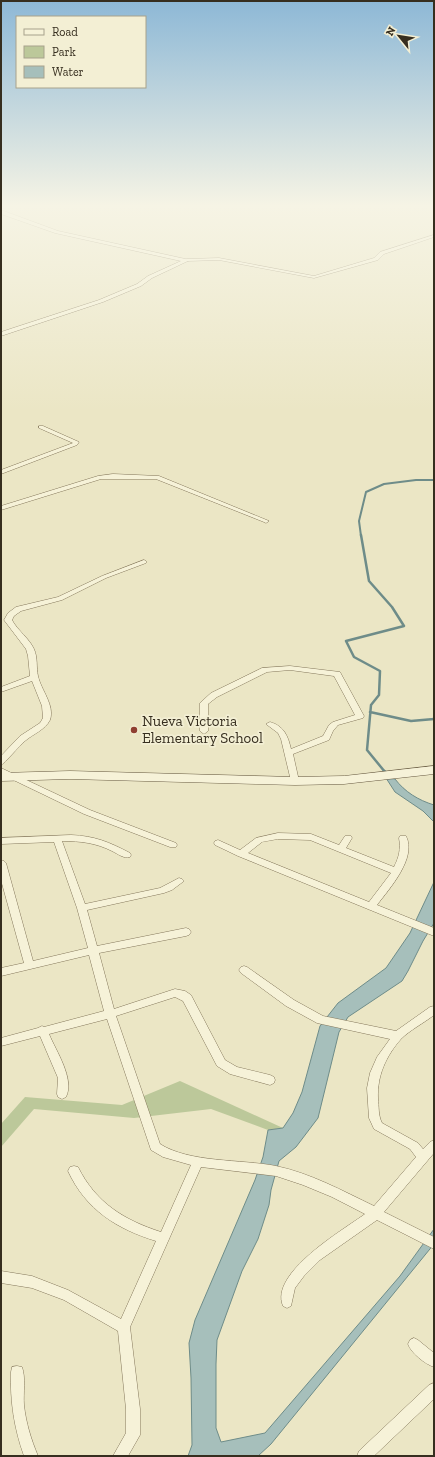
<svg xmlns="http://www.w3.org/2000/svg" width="435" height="1457" font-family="'Zilla Slab',serif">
<rect width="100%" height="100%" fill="#ebe6c5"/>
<path fill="#bcc89a" d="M180,1081l103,47 -15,2 -57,-21 -77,9 -100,-9 -33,38v-23l24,-27 97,8z"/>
<path fill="#a6bfbb" stroke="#6e8c89" d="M386,778l9,1c10,13 23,21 39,26v17l-11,-11 -28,-19z
M434,882v41l-11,18 -15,30 -6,10 -54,36 -9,15 -21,86 -22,29 -17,14 -8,29 -2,15 -11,34 -16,32 -25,69 -1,24v64l5,14 44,-9 135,-157 34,-47v15l-163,200 -13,12h-70l4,-11 -1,-67 -2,-35 6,-23 60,-140 8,-23 5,-27 15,-2 10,-15 9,-21 18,-66 18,-23 48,-35 24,-35z"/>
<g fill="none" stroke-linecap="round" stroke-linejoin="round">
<path stroke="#6e8c89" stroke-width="2" d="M361,536l-2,-15 7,-29 18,-8 32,-4h18"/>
<path stroke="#6e8c89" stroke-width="2.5" d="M361,535l8,46 23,26 12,19 -58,15 8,16 26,14 -1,24 -8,10 -4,45 18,22
M370,712l41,9 23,-2"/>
<path stroke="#6e8c89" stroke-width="3" d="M384,771l3,3"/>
<g stroke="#85785c" stroke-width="1">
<path id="minor" d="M434,235v2l-50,17 -6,6 -64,18 -95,-18 -32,1 -2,-1 2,-1 32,-1 95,18 60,-18 6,-6z
M39,426h4l36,16 -2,3 -76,29v-4l72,-27 -34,-15z
M113,474l46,2 110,45 -3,2 -2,-1 -108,-43h-55l-100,31v-4l97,-30z
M144,560l2,1v2l-40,15 -44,22 -41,11 -7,5 -2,4c6,11 17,18 22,29 4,9 2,18 4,27 3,14 17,29 12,44 -5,10 -17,14 -25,21 -6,5 -20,22 -24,24v-9l19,-20 20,-13 3,-5 -1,-12 -10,-25 -31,11v-5l29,-11 -2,-20 -2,-7 -22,-29 4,-7 8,-6 42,-10 44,-21z
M290,666l50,6 24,44 -1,2 -25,7 -5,6 -4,9 -36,14 6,27 -4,3 -4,-3 -10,-42 -3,-6 -12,-9 4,-2c14,4 18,14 21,27l32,-13 6,-11 4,-3 22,-7 -21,-39 -44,-6 -23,2 -50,25 -9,7v27l-4,3 -4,-3v-28l11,-10 51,-25z
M1,768l89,42 86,33 1,2 -1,2h-6l-86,-33 -83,-40z
M278,833l33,1 28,11 6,-9h6l1,2 -6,10 48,19c5,-10 7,-18 5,-29l1,-2h6c11,22 -16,52 -29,69l57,23v8l-196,-80 -23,-11 -1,-2 1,-2 3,-1 22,10 16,-12zM278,839l32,1 81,33 -22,29 -121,-49 14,-11z
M71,835c24,1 38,7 59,18l1,2 -1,2c-6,2 -12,-3 -18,-6 -16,-8 -31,-10 -50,-10l23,63 75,-16 19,-10 3,1 2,2 -12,9 -8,3 -77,17 10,36 89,-18 3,1 2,3 -2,3 -3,1 -87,17 15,56 61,-20 10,2 6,4 34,65 12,7 33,8 4,2 1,3 -1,3 -4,2 -40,-11 -13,-8 -34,-65 -8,-4 -59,19 44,128c30,19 80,15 116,22 34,7 67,25 98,40l42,-49 -6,-8 -36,-20 -5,-11 -2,-30 3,-15 7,-16 13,-18 -73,-16 -31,-17 -45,-33 -2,-3 2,-3 3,-1 3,1 47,33 29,16 73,15 34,-24 4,-1v9c-10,8 -24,15 -33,24 -15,17 -24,37 -23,59 1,9 0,17 4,25l36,20 5,6 7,-7 4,-2v13l-50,59 50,25v12l-57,-29 -57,40 -16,16 -9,12 -4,18 -4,2 -4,-2c-14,-33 60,-76 82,-92l-33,-17 -29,-12 -27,-9 -75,-9 -71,160 10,82v26l-12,21h-15l13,-23v-24l-8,-78 -54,-31 -32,-12 -31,-5v-12l31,5 36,14 53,29 35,-78c-39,-12 -70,-31 -88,-70l2,-4 4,-1 4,1c18,36 46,53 83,65l30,-67 -28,-8 -12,-7 -44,-131 -58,15c7,17 26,45 17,63l-4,2 -4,-2 -1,-3 1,-16 -18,-42 -39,10v-8l37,-10 4,-2 2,1 60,-16 -15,-56 -88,21v-8l23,-5 -23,-83v-20l3,1 2,2 27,98 55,-13 -11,-40 -23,-66 -53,2v-6z
M414,1338l4,2 16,13v14c-9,-3 -23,-14 -26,-23l2,-4z
M17,1366l5,1c4,11 1,26 2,38 2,18 7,34 14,51h-14c-10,-28 -14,-55 -13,-84l1,-5z
M434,1383v16l-60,57h-17l2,-5 70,-66z"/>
</g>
<g stroke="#85785c" stroke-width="1">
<path id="tertiary" d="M1,210l57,21 132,29 -38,18 -11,8 -38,16 -102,34v-4l98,-32 38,-16 11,-8 33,-15 -126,-28 -54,-19z"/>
</g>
<g stroke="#665940" stroke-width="1">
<path id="secondary" d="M434,766v8l-90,10 -49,1 -225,-6 -69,2v-8l69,-2 225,6 49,-1z"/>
</g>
<use href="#minor" fill="#f6f2d8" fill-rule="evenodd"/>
<use href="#tertiary" fill="#f6f2d8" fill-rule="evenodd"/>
<use href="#secondary" fill="#f6f2d8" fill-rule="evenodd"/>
</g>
<linearGradient id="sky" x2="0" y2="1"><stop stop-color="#8db8d6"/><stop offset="0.5" stop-color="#f6f4e5"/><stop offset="1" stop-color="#f6f4e5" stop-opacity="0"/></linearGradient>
<rect width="435" height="411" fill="url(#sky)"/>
<circle fill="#8f3f31" stroke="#f3efd4" stroke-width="1.5" cx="134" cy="730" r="4"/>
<g text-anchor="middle" stroke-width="3.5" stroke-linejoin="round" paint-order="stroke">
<g font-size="15" fill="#362e1f" stroke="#f3efd4" text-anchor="start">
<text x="142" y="726">Nueva Victoria<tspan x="142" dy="17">Elementary School</tspan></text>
</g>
</g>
<rect width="435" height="1457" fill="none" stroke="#362e1f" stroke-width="4"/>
<rect x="16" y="16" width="130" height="72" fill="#f3efd4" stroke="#a7a28c"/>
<rect x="24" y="29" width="20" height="6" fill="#f6f2d8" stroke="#a7a28c"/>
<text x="52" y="36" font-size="12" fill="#362e1f">Road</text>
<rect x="24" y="46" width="20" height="12" fill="#bcc89a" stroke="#a7a28c"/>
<text x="52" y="56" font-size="12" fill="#362e1f">Park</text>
<rect x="24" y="66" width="20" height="12" fill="#a6bfbb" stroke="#a7a28c"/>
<text x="52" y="76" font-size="12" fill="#362e1f">Water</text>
<g transform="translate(399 36) rotate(300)" stroke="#f3efd4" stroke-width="3" paint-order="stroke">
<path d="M0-3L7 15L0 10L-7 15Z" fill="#362e1f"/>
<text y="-6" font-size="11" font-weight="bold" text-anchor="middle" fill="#362e1f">N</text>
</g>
</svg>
